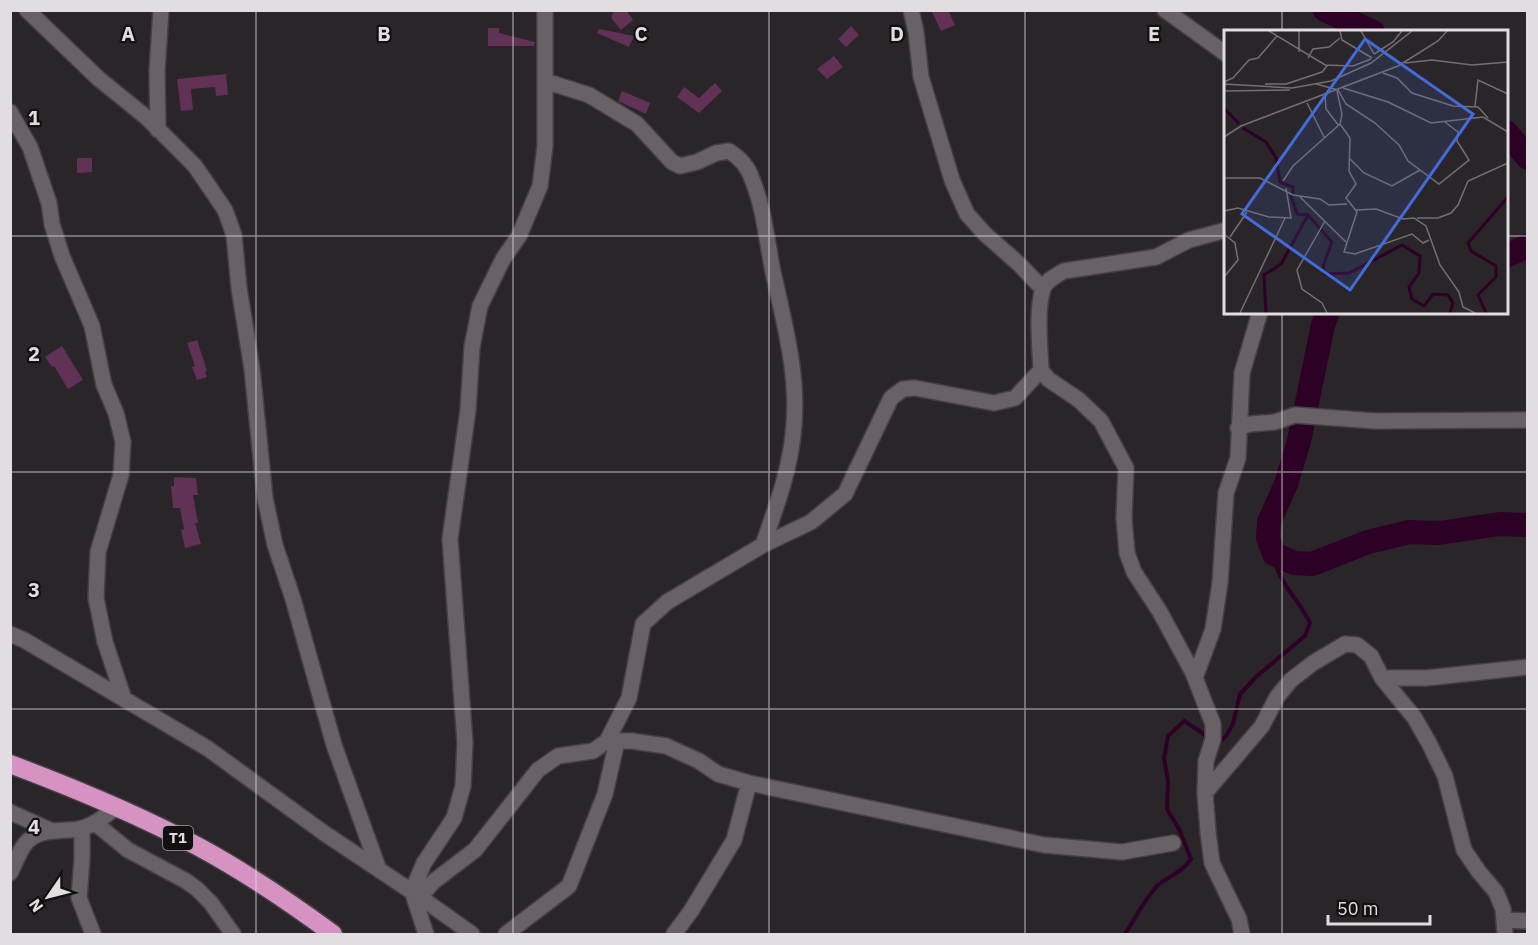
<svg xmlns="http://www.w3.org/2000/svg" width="1538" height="945" font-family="'IBM Plex Sans',sans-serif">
<rect width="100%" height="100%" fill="#2a2529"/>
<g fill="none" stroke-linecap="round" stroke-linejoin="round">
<path stroke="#2d0125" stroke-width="4" d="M1217,741l2,1 7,-6 7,-12 7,-30 18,-19 47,-39 5,-13c-11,-24 -34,-42 -36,-69
M1125,934c10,-15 19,-34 32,-48 12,-11 24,-12 34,-27l-12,-30 -12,-20 1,-28 -4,-23 4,-22 16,-15 26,17"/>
<path stroke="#2d0125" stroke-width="24" d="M1325,10l48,22
M1506,132l22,26
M1506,256l22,-10
M1328,312l-5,13 -24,116 -13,43 -17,38 -1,16 6,16 20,9 18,1 56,-22 41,-10 30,1 61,-9 28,1"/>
</g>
<path fill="#623156" d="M614,10h12l7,10 -12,10 -10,-12z
M931,10h17l7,15 -14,6z
M851,26l8,9 -13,12 -8,-8z
M488,28h11v5l36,9 -1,4h-46z
M599,29l35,7 -5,11 -32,-14z
M834,56l9,11 -16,12 -10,-10z
M226,74l2,21 -12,1 -1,-9 -24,2 2,21 -12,1 -4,-32z
M715,83l7,8 -23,22 -22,-16 7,-10 15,11z
M622,91l28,12 -4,11 -28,-13z
M77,158h15v14l-15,1z
M197,340l10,31 -2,1 2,5 -10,3 -5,-13 3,-1 -8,-23z
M62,346l21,34 -15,9 -14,-23 -2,1 -7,-10z
M174,477l22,1 2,17h-5l5,28h-3l6,21 -16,4 -4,-18 3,-1 -4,-21h-7l-2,-22h3z"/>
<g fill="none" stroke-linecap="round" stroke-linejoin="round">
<g stroke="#444043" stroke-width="18">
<path id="street" d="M27,10l72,69 47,38 49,49 30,44 9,25 5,53 13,81 13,129 10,47 18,54 41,146 45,125
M911,10l5,22 5,45 31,103 15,34 18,20 34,30 24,25
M1165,10l61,44
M545,81l44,14 48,29 35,38 8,4 17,-4 19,-9 13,-2c11,7 19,15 23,28 12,29 15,63 21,93 12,54 27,108 20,163 -4,38 -18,75 -30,110
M10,112l20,35 19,56 3,21 10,32 30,70 12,59 12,28 7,29 -2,33 -23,77 -2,46 9,44 19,57
M158,130l-1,-59 4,-61
M1041,370l7,9 31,21 22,21 25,47 -2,50 3,35 7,19 26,40 33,61 20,51v15l-7,22 -1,32 3,39 4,31 27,56 3,15
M1238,428l12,-4 25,-2 20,-7 80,6 153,-1
M10,634l14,6 183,108 117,85 96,64 52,37
M1195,678l18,-49 7,-46 6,-90 12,-35 4,-85 18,-61
M1382,678h44l102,-11
M607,741h25l34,5 33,15 19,13 31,9 295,62 78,7 51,-9
M1205,793l57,-67 15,-29 14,-17 22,-17 32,-19 12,1 14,11 11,22 32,39 15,26 16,33 19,74 15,22 17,20 7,17 2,25
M10,812l42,19
M95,823l33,27 58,31 11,8 14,14 22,31
M82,828v31l-3,39 14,36
M10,873c5,-9 9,-21 15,-29 14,-18 40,-11 58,-16 13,-4 22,-12 32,-20
M420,897l13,-15 42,-32 63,-80 20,-14 35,-5 14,-10 22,-43 14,-74 24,-22 96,-57 48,-23 34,-28 46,-96 12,-9 12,-1 79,15 21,-5 26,-28c-1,-23 -5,-60 2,-81 3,-9 13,-13 21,-18l92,-14 33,-17 37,-10
M1504,920l24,1
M426,934l-14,-43 12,-28 30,-45 9,-32 2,-43 -15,-204 18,-129 4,-63 8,-41 23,-47 16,-23 21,-50 5,-40v-136
M506,934l63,-48 36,-92 12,-53
M674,934l17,-23 43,-71 15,-57"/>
</g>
<g stroke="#444043" stroke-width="21">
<path id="highway" d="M10,764c64,24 129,51 189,83 46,25 92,56 134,87"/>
</g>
<use href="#street" stroke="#686266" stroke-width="15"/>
<use href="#highway" stroke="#d592c3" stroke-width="18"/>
</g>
<path fill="none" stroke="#e1dde0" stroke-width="1.5" stroke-opacity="0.55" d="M256,10v924M513,10v924M769,10v924M1025,10v924M1282,10v22M10,236h1216M1506,236h22M1282,312v622M10,472h1518M10,709h1518"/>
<g text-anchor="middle" stroke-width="4.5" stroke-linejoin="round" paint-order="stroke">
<rect fill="#110f10" stroke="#a39fa2" stroke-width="1.5" x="163" y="826" width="30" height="24" rx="4.5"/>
<g font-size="15" font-weight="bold" fill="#e1dde0">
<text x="178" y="843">T1</text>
</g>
</g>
<g transform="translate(1224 30)">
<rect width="284" height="284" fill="#2a2529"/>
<path fill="none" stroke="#2d0125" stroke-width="3" d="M0,78l15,16M19,98l23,14 10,16 4,24 13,5v6M67,166l6,18 11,1M42,283l-2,-38 17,-11 27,-49 24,27 -9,24 2,8 24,-1 53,-28 18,11 -1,17 -10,14 3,12 12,7 9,-12 15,1 5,8 -3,10M262,283l-8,-18 18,-18v-11l-25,-15 -3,-8 40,-46"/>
<path fill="none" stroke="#736f72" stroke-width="1.5" d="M45,1l58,35 -5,6 -36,12M75,1v21M116,1l2,9 30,18M137,1l13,23M150,24l19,-12 9,-11M84,28l5,-9 16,-2 11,-9M181,33l27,-3 40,5 36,-3M101,35l28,1 18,-7M159,43l14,5 15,15 41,13 25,1 10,11M0,52l9,-4 16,-18 9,-2 19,-22M0,54l68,4 39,-7 40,-18 41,-32M41,54h22M92,54l22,6 8,14 29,19 24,22 9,16 31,23 30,-24 -12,-19 1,-9 -13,-10M119,58l45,14 43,21 52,-6 25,15M0,61l66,-1M113,61l5,23 -2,10 10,14 -1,33 7,13 -10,14 11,14 -13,40 11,2 57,-20 11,9 6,-3M101,65l1,14 13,17M83,73l17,34M251,76l3,-26 30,14M0,107l17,-11 157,-60 40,-25 9,-10M125,128l15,15 28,13 28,-16M0,148h36l33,17 27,4 9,6 18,-1M59,151l10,-15 47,-42M76,167l46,45M132,180l20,-1 27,10 11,-1 12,8 14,39 19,27 4,15 12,6M0,181l14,-3 31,9 22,1 -5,-30M193,188h21l13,-5 7,-8 10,-24 40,-18M101,191l-28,49 5,19 20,14 5,10M0,204l11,9 3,17 -14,17M6,207l17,-25M16,283l45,-95"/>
<path fill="#446bda" fill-opacity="0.15" stroke="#446bda" stroke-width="3" d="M141,9l108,75 -123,176 -108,-76z"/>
<rect width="284" height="284" fill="none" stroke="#e1dde0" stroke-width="3"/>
</g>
<g font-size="20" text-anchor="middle" font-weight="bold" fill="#e1dde0" stroke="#110f10" stroke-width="4.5" stroke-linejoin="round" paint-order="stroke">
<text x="128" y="41">A</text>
<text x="384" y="41">B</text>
<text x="641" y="41">C</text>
<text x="897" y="41">D</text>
<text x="1154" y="41">E</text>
<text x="34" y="125">1</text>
<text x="34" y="361">2</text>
<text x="34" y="597">3</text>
<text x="34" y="834">4</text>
</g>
<rect width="1538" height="945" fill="none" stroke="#e1dde0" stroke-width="24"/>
<g transform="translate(48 897) rotate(235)" stroke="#110f10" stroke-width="4.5" paint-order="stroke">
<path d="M0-4.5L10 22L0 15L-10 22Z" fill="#e1dde0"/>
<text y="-9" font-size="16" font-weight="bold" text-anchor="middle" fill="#e1dde0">N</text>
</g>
<path d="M1328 915v9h102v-9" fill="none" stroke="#e1dde0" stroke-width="3"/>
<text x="1337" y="915" font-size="18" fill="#e1dde0" stroke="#110f10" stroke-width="4.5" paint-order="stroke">50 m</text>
</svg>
